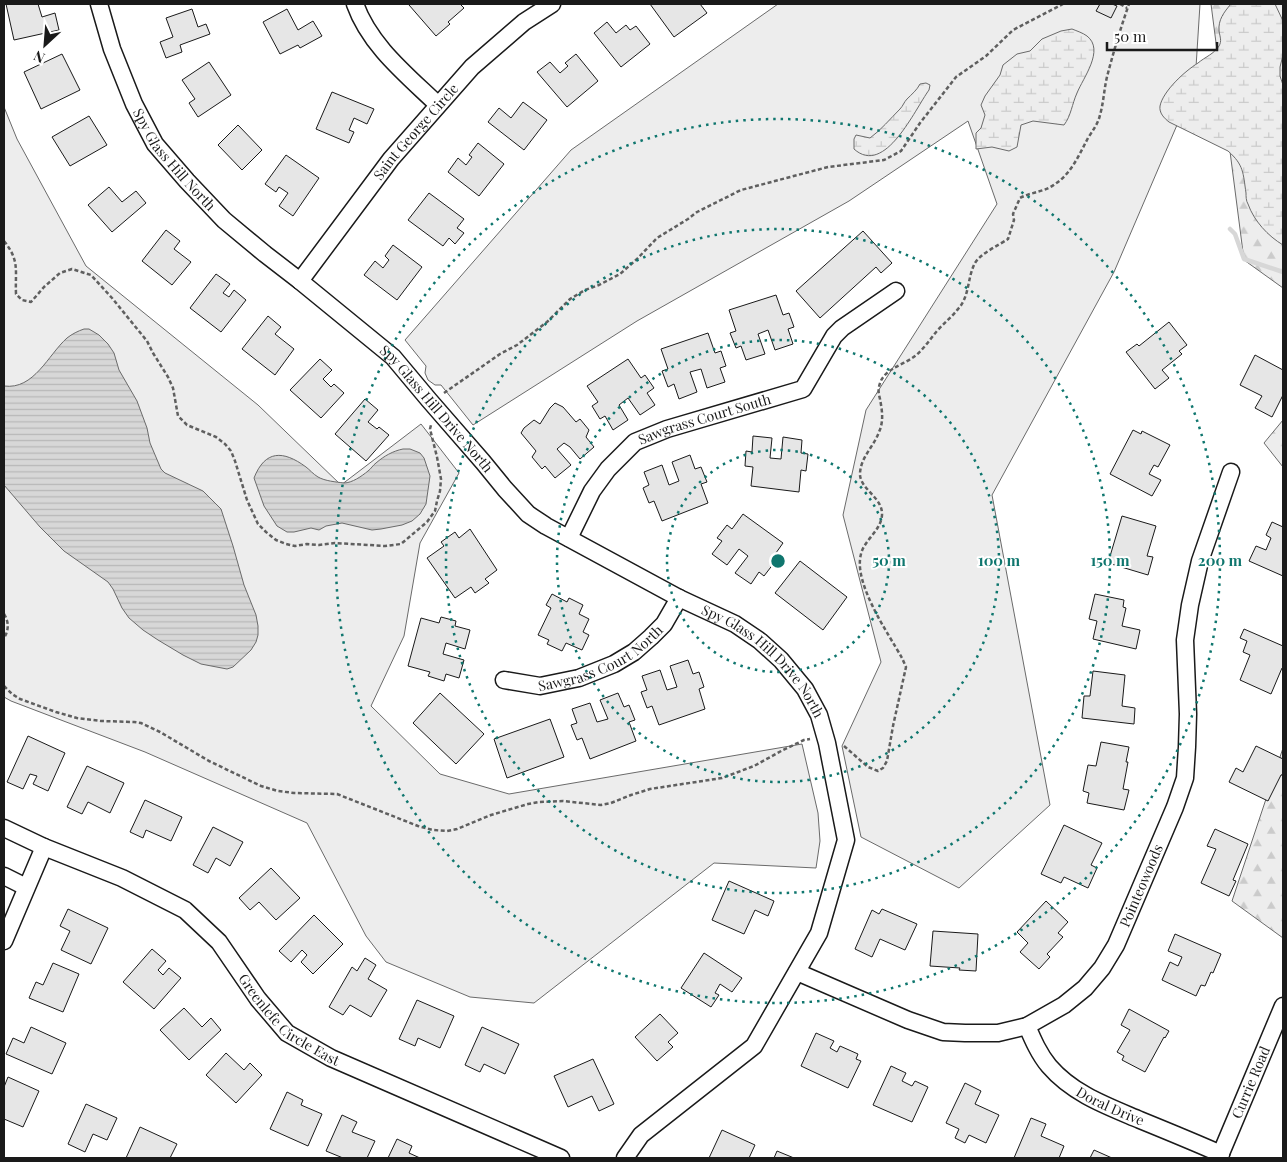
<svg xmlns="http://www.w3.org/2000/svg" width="1287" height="1162" font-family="'Playfair Display',serif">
<defs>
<pattern id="forest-firs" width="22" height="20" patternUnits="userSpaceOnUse" patternTransform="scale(1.25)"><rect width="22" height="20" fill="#ededed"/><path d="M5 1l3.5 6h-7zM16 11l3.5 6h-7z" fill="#cbcbcb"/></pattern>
<pattern id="wetland-marsh" width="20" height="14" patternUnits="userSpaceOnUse" patternTransform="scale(1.25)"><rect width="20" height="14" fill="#ededed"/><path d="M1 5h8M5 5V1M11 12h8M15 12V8" fill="none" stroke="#cbcbcb"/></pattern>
<pattern id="water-rules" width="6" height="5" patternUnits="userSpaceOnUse" patternTransform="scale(1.25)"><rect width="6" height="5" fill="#d7d7d7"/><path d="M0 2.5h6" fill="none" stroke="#b8b8b8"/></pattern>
</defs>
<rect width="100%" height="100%" fill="#fff"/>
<path fill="#ededed" stroke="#6a6a6a" d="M778,4h422l-5,79 -81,189 -122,223 58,310 -91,83 -98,-51 -19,-91 39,-84 -38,-147 23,-105 131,-206 -29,-83 -119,80 -212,120 -164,104 -32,-40h-6l-7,-5 -3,-7 1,-7 -21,-26 166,-190z
M4,107l13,32 69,127 172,139 83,80 80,-61 38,49 -39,70 -16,93 -33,70 69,68 69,20 293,-50 16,69 2,28 -4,27 -102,-5 -180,140 -64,-6 -84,-35 -20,-26 -59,-113 -162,-71 -134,-51 -7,-4z"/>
<path fill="url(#forest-firs)" stroke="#6a6a6a" d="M1211,4h72v284l-39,-28z
M1283,420v47l-19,-24z
M1283,748v190l-51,-37z"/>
<path fill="url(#wetland-marsh)" stroke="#6a6a6a" d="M1231,4h44l8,17v34l-3,12v9l3,9v160c-15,-9 -29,-24 -35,-41 -2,-3 -2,-8 -2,-11 -3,-20 -2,-28 -18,-42l-59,-29c-5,-4 -10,-9 -9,-16 3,-15 25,-35 38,-43 7,-6 16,-9 21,-17 3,-5 1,-9 0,-15 -1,-11 5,-19 12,-27z
M1072,29c5,2 11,4 15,7 18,14 -4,42 -10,57 -5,11 -6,23 -13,32l-31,-4 -12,4 -4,22 -8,4 -17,-4 -16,2v-16l5,-5 4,-13 -4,-10 4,-9 15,-21 3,-10 14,-11 13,-3 12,-12 19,-8z
M926,83l4,2 -1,5c-14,19 -44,87 -75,59v-10l2,-4 14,3c11,-8 20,-19 30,-29 3,-3 4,-7 7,-10 5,-5 10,-9 13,-15z"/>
<path fill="url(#water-rules)" stroke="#6a6a6a" d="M84,329h5l10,6 9,9 6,9 5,17 18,31 10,27 3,15 11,26 4,4 38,18 18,18 12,37 11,39 12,30 2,11v9l-2,7 -5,8 -18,17 -6,2 -26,-5 -18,-9 -25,-15 -15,-10 -14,-12 -7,-10 -9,-19 -5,-7 -44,-31 -24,-24 -36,-42v-99c30,4 44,-31 63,-48 5,-4 11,-7 17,-9z
M403,449h7l10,4 4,5 6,18 -4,28 -6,10 -8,7 -10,4 -21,4 -9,1 -30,-7 -16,3 -7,4 -8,-2 -17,4h-7l-10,-6 -13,-20 -10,-28c11,-28 29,-28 52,-11 4,3 7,7 12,10 7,4 18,5 26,6 8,0 18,-7 24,-12 3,-2 5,-6 8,-8 8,-7 17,-12 27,-14z"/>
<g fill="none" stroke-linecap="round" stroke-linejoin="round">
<path stroke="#d7d7d7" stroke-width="4.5" d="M1230,229l5,5 9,25 39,13"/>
</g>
<path fill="#e6e6e6" stroke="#1a1a1a" d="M6,4h32l4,13 13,-4 4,17 -45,10z
M411,4h49l4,4 -16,14 2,2 -14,12 -27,-31z
M650,4h50l7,9 -33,24z
M1100,4h12l5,2 -6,12 -15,-7z
M192,9l6,18 8,-3 4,10 -30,11 2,7 -16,6 -6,-16 13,-5 -7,-19z
M287,9l11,21 15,-9 9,15 -22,12 -2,-3 -18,9 -17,-32z
M607,22l9,11 10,-8 4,5 6,-4 14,18 -29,23 -27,-34z
M62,54l18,36 -39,19 -17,-37z
M576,54l22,27 -31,26 -30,-35 13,-10 10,11 8,-7 -3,-3z
M209,62l22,33 -33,22 -9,-14 6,-4 -13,-19z
M332,92l42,17 -7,15 -13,-6 -5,12 5,2 -5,11 -33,-14z
M523,102l24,18 -23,30 -36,-28 11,-14 12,10z
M89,116l18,29 -37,21 -18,-29z
M238,125l24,25 -20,20 -24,-25z
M478,143l26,21 -25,32 -31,-24 10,-14 8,7 6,-8 -3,-2z
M286,155l33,23 -26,38 -14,-10 9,-13 -9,-6 -3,5 -11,-8z
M109,187l13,15 14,-11 10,12 -34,29 -24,-27z
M429,193l35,26 -7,9 7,5 -9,11 -6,-6 -6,8 -35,-26z
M166,230l14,11 -6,8 17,13 -19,23 -30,-24z
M863,231l29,32 -11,10 -5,-6 -56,51 -24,-27z
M393,245l29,22 -25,33 -33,-25 11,-14 8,7 6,-8 -4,-4z
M216,274l14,10 -7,9 6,4 5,-7 12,10 -25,32 -31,-24z
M776,295l7,20 6,-2 5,14 -6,2 5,15 -18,6 -7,-20 -10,4 7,20 -19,6 -5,-14 -5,2 -6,-15 6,-2 -7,-21z
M268,316l13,11 -6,7 19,15 -19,26 -33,-26z
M1169,322l18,23 -8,6 3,3 -20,16 7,8 -14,11 -29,-37 11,-8 2,2z
M708,333l7,20 6,-2 5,15 -6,2 5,14 -18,6 -6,-19 -11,3 7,20 -18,7 -5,-15 -6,3 -6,-16 6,-2 -7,-20z
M1255,355l28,15v25l-11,22 -17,-9 7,-12 -22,-11z
M320,359l12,11 -9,9 8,8 3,-3 10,9 -23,25 -31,-28z
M628,359l13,19 4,-3 9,13 -7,5 8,12 -15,10 -12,-17 -9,7 9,15 -15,10 -8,-14 -5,3 -8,-13 6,-4 -11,-16z
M365,399l13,11 -10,12 9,7 2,-2 10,8 -23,26 -31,-27z
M555,403l8,4 13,15 4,-3 9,11 -3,7 8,10 -14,12 -10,-12 -6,-4 -7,6 14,16 -16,13 -10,-12 -3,3 -10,-12 4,-6 -15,-18 3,-5 10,-8 6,4 10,-16z
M1133,430l8,4 1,-3 28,14 -12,22 -4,-2 -5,9 12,6 -9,16 -42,-22z
M753,436l19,2 -2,20 11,1 2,-22 19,3 -1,13 7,1 -2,17 -5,-1 -2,22 -48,-6 2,-19 -8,-1 1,-15 6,1z
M690,455l5,14 6,-2 6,15 -6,2 7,19 -46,18 -8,-20 -5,2 -6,-15 6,-3 -5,-13 18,-7 7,20 10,-4 -7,-19z
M743,514l40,29 -12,17 3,3 -10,13 -5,-4 -8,12 -16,-11 13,-17 -9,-7 -12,16 -15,-11 10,-13 -5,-3 10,-13 5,4z
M1122,516l34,10 -9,30 6,1 -5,18 -40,-12z
M1272,522l11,5v49l-34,-15 7,-15 10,4 5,-12 -5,-3z
M470,529l27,41 -12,9 4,4 -14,10 -4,-6 -16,11 -28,-40 17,-12 -3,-4 14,-10 4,6z
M800,561l47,36 -24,33 -48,-37z
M552,594l15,8 2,-4 14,7 -4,9 10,5 -6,13 6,3 -7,15 -16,-7 -4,8 -15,-7 2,-4 -11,-5 13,-27 -5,-3z
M1095,594l29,6 -1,7 3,1 -4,18 18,4 -4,19 -43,-10 4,-18 -8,-2z
M441,617l15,4 -1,5 15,4 -5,19 -19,-6 -3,11 21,6 -5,18 -13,-4 -2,7 -16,-5 2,-4 -22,-6 13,-48 18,5z
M1244,629l39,17v23l-1,-1 -11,26 -31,-14 10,-25 -7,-3 4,-11 -7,-3z
M688,660l5,14 6,-2 5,15 -5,2 6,20 -46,16 -7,-19 -5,2 -6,-16 6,-2 -5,-14 18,-6 7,20 10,-3 -7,-21z
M1093,671l32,4 -3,31 13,2 -1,16 -52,-6 2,-22h6z
M440,693l44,41 -28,30 -43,-41z
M618,693l6,14 5,-2 6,15 -6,2 7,19 -46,18 -8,-21 -5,2 -6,-15 6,-2 -5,-14 18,-6 7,19 11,-3 -8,-19z
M550,719l14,38 -57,21 -13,-39z
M28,736l37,17 -17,38 -15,-7 4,-8 -7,-2 -7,15 -16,-7z
M1101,742l28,5 -3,15h2l-5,27 6,1 -5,20 -37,-7 2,-10 -6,-2 5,-26 8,1z
M1256,746l27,13v13l-1,3h-1l-13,26 -39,-19 7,-14 7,4z
M87,766l37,17 -14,30 -22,-11 -6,12 -15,-7z
M145,800l37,17 -11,24 -25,-11 -3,8 -13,-6z
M1064,825l38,18 -11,22 6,3 -9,20 -24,-11 -3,6 -20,-9z
M213,827l30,15 -13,24 -14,-8 -8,15 -15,-8z
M1215,829l33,15 -15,36 3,1 -7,15 -28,-13 15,-34 -9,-3z
M271,868l29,30 -24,22 -17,-18 -9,8 -11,-12z
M729,881l45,20 -6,15 -13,-6 -11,24 -32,-14z
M1046,901l22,21 -10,11 5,4 -16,17 3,3 -11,12 -19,-17 8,-9 -11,-11z
M68,909l40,19 -17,36 -30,-14 9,-19 -10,-5z
M882,909l35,15 -12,26 -25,-11 -8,18 -17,-8 17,-39 7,4z
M314,915l29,29 -30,30 -12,-12 6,-7 -5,-5 -11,12 -12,-11z
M933,931l45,3 -2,37 -17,-1 1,-2 -30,-2z
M1175,934l46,20 -8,19 -2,-1 -6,14 -4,-1 -5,11 -34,-16 8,-18 8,4 4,-9 -14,-6z
M152,949l14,12 -8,9 5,5 6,-7 12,10 -27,31 -31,-27z
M704,953l38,25 -10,14 -12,-8 -5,9 4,2 -8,12 -30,-19z
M365,958l11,7 -8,14 19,11 -16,27 -21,-12 -7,10 -14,-8 23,-40 5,4z
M53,963l26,11 -16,38 -34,-14 7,-16 7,3z
M417,1000l37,16 -14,32 -22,-10 -3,8 -16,-7z
M184,1008l18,19 9,-9 10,12 -32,30 -29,-30z
M1129,1009l40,22 -4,7 -1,-1 -19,35 -23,-12 2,-4 -7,-4 13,-22 -9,-5z
M660,1014l18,19 -10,9 5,5 -16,14 -22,-24z
M31,1027l35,16 -14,31 -46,-20 7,-16 11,5z
M482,1027l37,17 -14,30 -21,-10 -4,8 -15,-7z
M816,1033l18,8 -4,7 7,4 3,-6 18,8 -2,5 5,2 -13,27 -47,-22z
M226,1053l18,17 6,-7 12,12 -26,28 -30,-28z
M593,1059l21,45 -15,7 -7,-15 -24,11 -14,-31z
M891,1066l15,7 -4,8 10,5 3,-5 13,6 -16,35 -39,-17z
M8,1077l31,14 -16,36 -19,-8v-32z
M965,1083l16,8 -6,13 24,11 -13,28 -17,-8 -4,8 -10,-5 4,-9 -13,-6z
M287,1092l16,8 -2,5 21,9 -14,32 -38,-17z
M86,1104l31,14 -10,22 -14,-6 -8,18 -17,-8z
M342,1115l15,7 -5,10 23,9 -8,17h-24l-17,-7z
M1031,1118l15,6 -5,12 23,10 -5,12h-45z
M140,1127l37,17 -7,14h-44z
M722,1130l33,15 -6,13h-40z
M397,1139l15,7 -3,7 11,5h-32z
M1094,1150l18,8h-22z
M777,1151l17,7h-20z"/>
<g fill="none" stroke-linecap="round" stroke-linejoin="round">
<g stroke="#1a1a1a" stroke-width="19">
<g id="minor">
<path id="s1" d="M99,4l13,45 22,55 21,40 32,37 37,39 41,34 35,27 93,76 36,43 54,62 22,27 23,25 18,12 133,72 56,26 25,17 21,19 24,29 14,26 8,28 19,97 -27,93 -65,113 -113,89 -16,23"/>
<path d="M355,4c15,42 52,71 83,101"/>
<path id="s2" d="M300,281l91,-122 81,-92 52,-45 28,-18"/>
<path id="s3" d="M569,538l23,-47 16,-22 27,-27 32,-13 136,-40 31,-53 8,-8 54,-37"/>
<path id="s4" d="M504,680l36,6 39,-8 35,-14 20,-12 17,-15 13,-13 15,-26"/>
<path d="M4,828l40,19"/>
<path d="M4,876l22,11"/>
<path id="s5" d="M4,941l40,-94 78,31 63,32 34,32 39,57 29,34 44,25 230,100"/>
<path id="s6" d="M797,972l111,48 35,12 22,1h33l29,-7 37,-21 21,-17 17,-20 14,-23 59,-138 10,-29 2,-31 1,-33 -3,-74 5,-35 10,-44 31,-89"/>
<path id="s7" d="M1027,1026c6,14 12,28 22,40 24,28 58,40 91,54 27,11 54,22 81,34"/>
<path id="s8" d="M1219,1158l64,-152"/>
</g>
</g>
<path stroke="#5f5f5f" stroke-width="2.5" stroke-dasharray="4 2.5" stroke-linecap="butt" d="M1120,4l7,4
M4,241c16,20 11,29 12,53l6,6 9,2 13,-15 16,-14 12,-4 19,6 21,23 35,43 6,12 15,24 5,11 5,28 9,9 29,12 9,7 6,7 4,10 12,39 11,24 8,8 10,8 10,4 9,2 12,-2 12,1 16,-2 50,3 16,-2 26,-22 8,-11 2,-10 3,-10 1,-12 -4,-22 -7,-28 1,-4
M444,393l56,-39 17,-9 30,-23 23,-23 15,-9 14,-5 21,-11 17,-15 20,-21 31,-19 9,-7 44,-22 87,-23 56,-7 17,-9 19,-28 36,-46 30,-21 27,-26 50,-26
M4,614c5,8 5,16 0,24
M4,686l8,8 8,5 36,13 21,6 24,3 33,1 7,1 19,9 49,29 52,25 17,5 16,2 43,1 81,32 15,4 14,1 10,-2 34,-14 37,-11 11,-2 24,-1 38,4 10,-2 20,-8 19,-6 72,-11 32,-12 29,-16 21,-10 6,-1
M844,746l24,21 10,4 5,-3 4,-7 6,-35 13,-59 -4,-9c-14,-25 -49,-75 -41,-104 3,-14 20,-23 21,-39 1,-18 -23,-26 -22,-42 1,-16 14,-27 19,-41 5,-11 3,-22 1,-33 -1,-4 -2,-8 -1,-12 3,-18 23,-21 36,-31 9,-7 15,-17 22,-25 7,-8 15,-14 21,-22 12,-13 9,-31 17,-46 5,-9 24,-18 33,-24l6,-19 -1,-6 7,-16c11,-6 25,-6 35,-14 16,-10 24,-29 33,-46 5,-8 10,-14 12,-23 4,-14 4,-28 8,-42 6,-23 13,-46 21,-69"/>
<use href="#minor" stroke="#fff" stroke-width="16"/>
</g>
<g fill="none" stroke="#0f766e" stroke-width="2.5" stroke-dasharray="2.5 5">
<circle cx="778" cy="561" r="111"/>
<circle cx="778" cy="561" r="221"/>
<circle cx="778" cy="561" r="332"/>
<circle cx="778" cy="561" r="442"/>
</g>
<g text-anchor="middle" stroke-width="4" stroke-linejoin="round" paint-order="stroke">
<g font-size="14" fill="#1a1a1a" stroke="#fff">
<text dy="5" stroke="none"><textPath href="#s2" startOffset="189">Saint George Circle</textPath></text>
<text dy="5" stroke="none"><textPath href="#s1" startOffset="175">Spy Glass Hill North</textPath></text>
<text dy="5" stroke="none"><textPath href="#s1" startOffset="539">Spy Glass Hill Drive North</textPath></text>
<text dy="5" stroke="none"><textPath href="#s3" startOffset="191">Sawgrass Court South</textPath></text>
<text dy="5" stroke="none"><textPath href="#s4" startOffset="104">Sawgrass Court North</textPath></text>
<text dy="5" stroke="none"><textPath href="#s1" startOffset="959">Spy Glass Hill Drive North</textPath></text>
<text dy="5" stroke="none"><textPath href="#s6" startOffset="430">Pointeowoods</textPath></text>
<text dy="5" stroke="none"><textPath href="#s5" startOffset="410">Greenlefe Circle East</textPath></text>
<text dy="5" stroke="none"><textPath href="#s8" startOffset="82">Currie Road</textPath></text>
<text dy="5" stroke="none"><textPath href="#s7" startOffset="120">Doral Drive</textPath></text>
</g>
</g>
<circle cx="778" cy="561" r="8" fill="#0f766e" stroke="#fff" stroke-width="2.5"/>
<g font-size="15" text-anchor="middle" font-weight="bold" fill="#0f766e" stroke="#fff" stroke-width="4" stroke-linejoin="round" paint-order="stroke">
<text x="889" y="566">50 m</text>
<text x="999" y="566">100 m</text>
<text x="1110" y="566">150 m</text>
<text x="1220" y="566">200 m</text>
</g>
<rect width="1287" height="1162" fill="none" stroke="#1a1a1a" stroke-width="10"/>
<g transform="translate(45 45) rotate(206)" stroke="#ffffff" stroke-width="4" paint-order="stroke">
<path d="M0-4L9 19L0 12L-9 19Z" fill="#1a1a1a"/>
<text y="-8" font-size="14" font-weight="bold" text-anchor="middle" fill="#1a1a1a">N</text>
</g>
<path d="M1107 42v8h110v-8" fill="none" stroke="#1a1a1a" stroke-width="2.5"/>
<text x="1114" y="42" font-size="15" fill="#1a1a1a" stroke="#ffffff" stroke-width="4" paint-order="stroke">50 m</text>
</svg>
